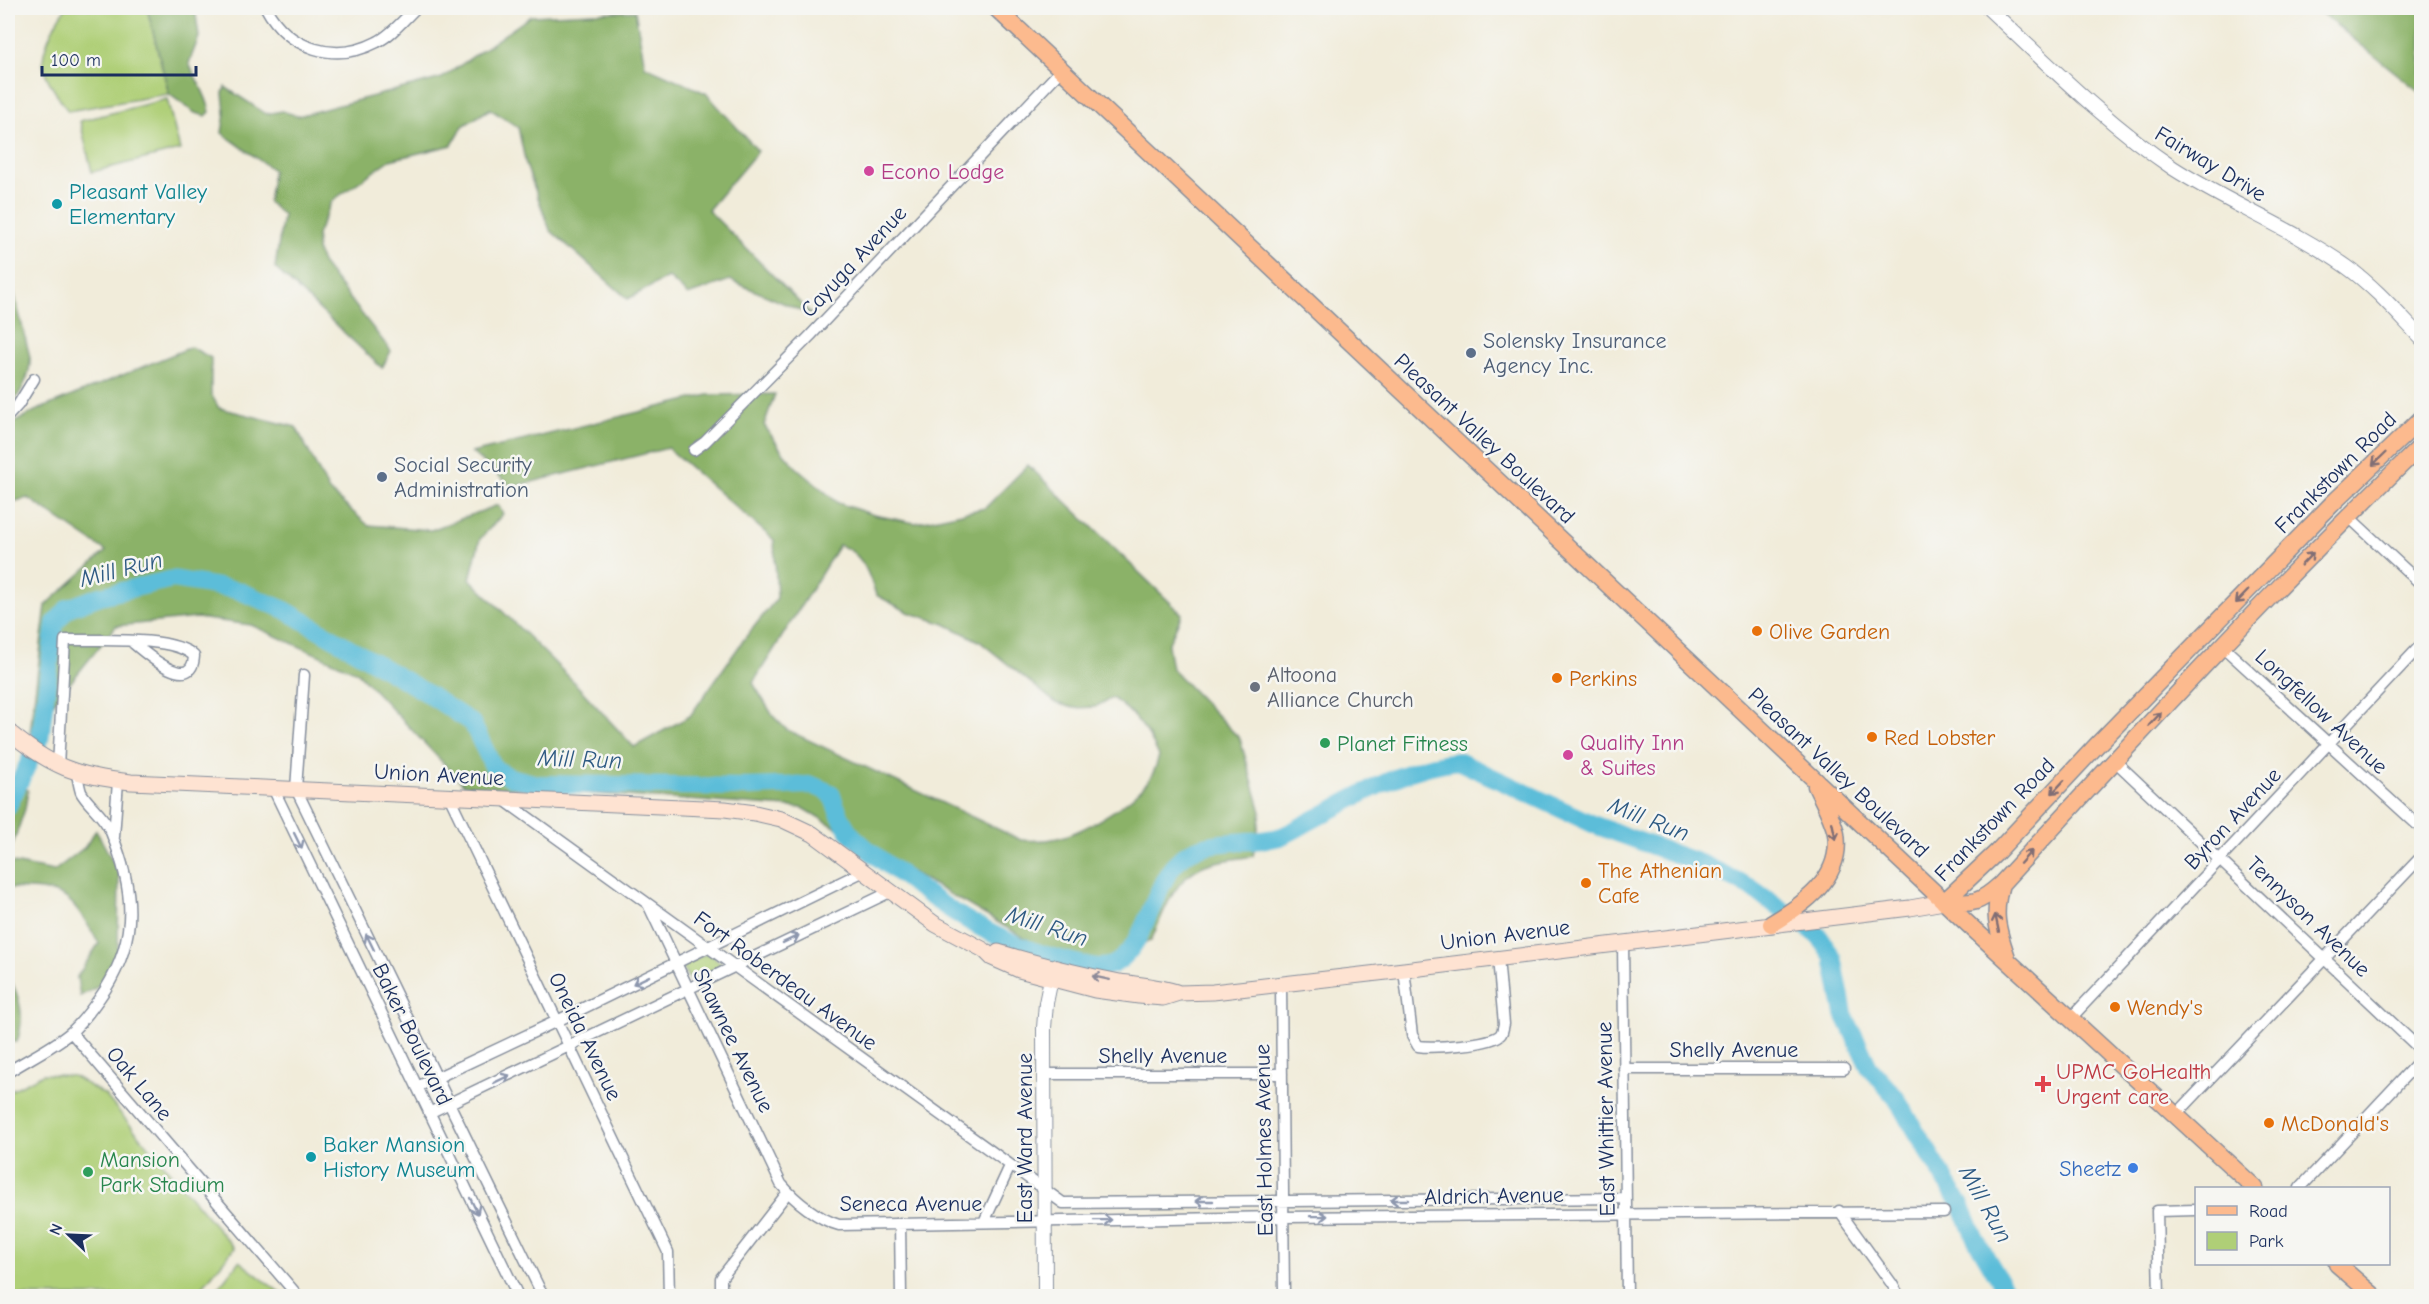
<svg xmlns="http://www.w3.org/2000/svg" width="2429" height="1304" font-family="'Comic Neue',sans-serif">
<rect width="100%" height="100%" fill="#f6f6f2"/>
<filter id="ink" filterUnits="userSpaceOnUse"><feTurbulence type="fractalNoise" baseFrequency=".0167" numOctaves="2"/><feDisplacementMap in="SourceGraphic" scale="12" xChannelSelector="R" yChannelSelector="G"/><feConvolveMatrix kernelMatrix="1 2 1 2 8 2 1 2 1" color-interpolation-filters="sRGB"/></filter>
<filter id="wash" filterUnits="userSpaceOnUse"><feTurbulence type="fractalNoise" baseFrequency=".008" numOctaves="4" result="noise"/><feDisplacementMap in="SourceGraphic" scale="24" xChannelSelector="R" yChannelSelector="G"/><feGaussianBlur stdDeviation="1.35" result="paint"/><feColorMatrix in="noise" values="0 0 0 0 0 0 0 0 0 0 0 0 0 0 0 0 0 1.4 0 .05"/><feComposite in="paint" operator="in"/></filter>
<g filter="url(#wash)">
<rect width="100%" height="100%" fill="#f1ecda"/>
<path fill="#afcf77" stroke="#657f6a" stroke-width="1.5" d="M66,8h81l22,86 -101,17c-9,-13 -26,-36 -25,-51 1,-15 14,-42 23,-52z
M167,99l13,51 -88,22 -12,-51z
M705,954l7,1 11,11 -32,16 -10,-16z
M43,1074l30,2 32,19 129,153 -39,48h-187v-204z
M239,1261l44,34 -1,1h-70z"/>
<path fill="#8bb268" stroke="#537063" stroke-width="1.5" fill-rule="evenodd" d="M147,8h48l4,29 -10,26c7,18 18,31 21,49l-4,4 -11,-3 -26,-19z
M2315,8h106v85z
M635,11l10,55 61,27 52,58 -50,59 105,106 -83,-36 -42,15 -20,-18 -40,22 -78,-69 -24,-65 -8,-38 -28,-18 -27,17 -11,19 -62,15 -58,41 -15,34v15l5,13 69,88 -9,17 -107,-100 8,-53 -15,-13 5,-32 -51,-37 3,-20 -2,-20 2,-6 41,27 16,-3 16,5 144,-38 89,-62z
M8,269l22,88c1,18 -9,38 -22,50z
M191,347l20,11v36l8,14 77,19 33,64 39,34 63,5 67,-25 5,9 -23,25 -10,40 101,100 63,68 56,-31 55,-78 32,-40 -3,-58 -106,-92 -156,39 -40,-34 236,-58 67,-1 -11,31 18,26 14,16 42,36 36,12 41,8 70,-15 43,-43 154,149 -14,31 4,24 68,70 21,73 -8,44c-15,3 -36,4 -50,10 -30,13 -40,48 -52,75l-26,6 -19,15 -44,-2 -259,-152 -339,-23 -107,-113 -106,-47 -54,-7 -81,8 -86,107 16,-128 60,-54 -78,-53 -20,5v-77l27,-15zM839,545c24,8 29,27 37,50l32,17 37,12 34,17 77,62 18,5 21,-1 17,-9c23,15 36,33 47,58 -2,5 -3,12 -6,17 -13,26 -67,58 -95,65 -12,3 -24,3 -37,2l-234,-110 -14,-14 -20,-33z
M8,777l20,13 -3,19 -17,49z
M96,830l23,43 -1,79 -9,21 -13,15 -16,8 -3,-19 22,-34c-31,-51 -31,-53 -91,-55v-26l46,9 31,-24z
M8,975c13,23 17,42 9,67h-9z"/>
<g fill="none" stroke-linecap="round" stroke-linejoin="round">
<path stroke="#5bbdd9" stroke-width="18" d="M8,806l32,-67 15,-116 13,-15 32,-12 73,-17 64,11 48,20 140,82 47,31 22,45 16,9 27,7 209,3 66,-2 19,8c5,14 11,30 20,41 14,15 33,28 49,40 55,42 103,72 172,88 13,3 32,9 44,1 33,-20 36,-82 67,-107 23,-19 68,-11 96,-19 13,-4 25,-13 37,-19 45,-23 90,-52 142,-57l137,64 110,40 45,22 69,49 14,21 11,57 25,53 27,31 67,111 12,29 34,58"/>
</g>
</g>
<g filter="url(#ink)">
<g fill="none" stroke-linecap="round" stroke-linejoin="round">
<g stroke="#868e9c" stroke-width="13">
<path id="minor" d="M266,8c22,41 69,56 111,34 15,-7 27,-23 39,-34
M8,416l10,-11 16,-26
M694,450l11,-8 105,-106 252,-267
M2348,516l74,69
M2222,646l200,183
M304,675l-8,114 247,507
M2115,761l307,290
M58,766l7,-126c30,1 108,-5 129,16 -2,39 -50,-4 -62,-14
M273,788l245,508
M449,796l219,456 1,44
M504,800l559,403 563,-5
M114,837l4,-56
M648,904l133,280c14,17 37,35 58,41l444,-8 661,-5
M1623,942l4,354
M1404,970l8,65 6,11c13,2 75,-1 83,-12 2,-3 2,-7 3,-10l-6,-66
M1281,983l3,313
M2070,1019l352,-375
M71,1032l227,264
M1624,1069h220
M8,1072c20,-13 44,-24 62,-39 14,-12 25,-28 35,-43 34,-54 29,-101 6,-158 -7,-17 -24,-28 -30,-40 -2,-6 -3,-13 -4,-18
M1044,1074h238
M417,1087l140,-66 307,-150
M429,1113l461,-221
M2175,1116l247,-260
M2300,1188l122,-130
M1839,1211l53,73 7,12
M984,1222l26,-56
M900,1223l1,73
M721,1296v-18l67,-86
M2159,1296l-2,-85 39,-1"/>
</g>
<g stroke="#868e9c" stroke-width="16">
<path id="tertiary" d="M1988,8c59,55 118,115 185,160 56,36 119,60 174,99 28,20 51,47 75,72
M1045,1296l-1,-268 2,-25 7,-34"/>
</g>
<g stroke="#868e9c" stroke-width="17">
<path id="secondary" d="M8,731c43,36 68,45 123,51l594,27 30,4 26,6 32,15 122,90 49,26 8,8 27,12 76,20 44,6 24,2 16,-5 34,-1 191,-22 506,-62 34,-6
M998,952c40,12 81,22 122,30 20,3 40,4 59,11"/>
</g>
<g stroke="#868e9c" stroke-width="19">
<path id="primary" d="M996,8l973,917 286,263
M2001,884c-9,33 -3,46 7,77
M1944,902l53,-50 101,-108 235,-241 89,-85
M1944,902c29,2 35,2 57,-18 137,-149 274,-298 421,-439
M1771,924c32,-19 72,-46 65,-90 -3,-16 -13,-33 -20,-48
M2337,1264l37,32"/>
</g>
<use href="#minor" stroke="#fff" stroke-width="10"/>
<use href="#tertiary" stroke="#fff" stroke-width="14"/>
<use href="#secondary" stroke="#fee3d2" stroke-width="15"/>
<use href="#primary" stroke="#fcba8e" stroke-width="16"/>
</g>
<defs><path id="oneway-shaft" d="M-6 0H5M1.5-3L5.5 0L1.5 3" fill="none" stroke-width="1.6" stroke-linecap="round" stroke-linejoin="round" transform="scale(1.5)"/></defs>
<g stroke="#806e74">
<use href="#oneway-shaft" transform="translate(2379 459) rotate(136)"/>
<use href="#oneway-shaft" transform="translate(2307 559) rotate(-46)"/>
<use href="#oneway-shaft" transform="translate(2242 597) rotate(134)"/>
<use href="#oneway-shaft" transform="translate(2155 719) rotate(-47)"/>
<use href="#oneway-shaft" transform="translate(2058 787) rotate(133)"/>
<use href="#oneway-shaft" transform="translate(1834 831) rotate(78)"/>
<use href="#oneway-shaft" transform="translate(2026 857) rotate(-48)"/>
<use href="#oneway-shaft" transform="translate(1997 923) rotate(-102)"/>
</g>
<g stroke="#8d97ae">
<use href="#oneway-shaft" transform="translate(298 841) rotate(64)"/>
<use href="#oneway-shaft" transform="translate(791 939) rotate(-26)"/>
<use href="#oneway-shaft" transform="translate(370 942) rotate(-116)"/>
<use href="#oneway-shaft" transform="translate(641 980) rotate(154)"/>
<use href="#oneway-shaft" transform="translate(502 1079) rotate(-26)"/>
<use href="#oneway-shaft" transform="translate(1399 1200) rotate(180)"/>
<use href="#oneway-shaft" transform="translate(1204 1201) rotate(180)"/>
<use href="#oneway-shaft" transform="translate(474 1206) rotate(64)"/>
<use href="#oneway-shaft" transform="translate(1319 1216) rotate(-1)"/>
<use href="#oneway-shaft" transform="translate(1103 1220) rotate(-1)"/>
</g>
<use stroke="#8c8998" href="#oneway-shaft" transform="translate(1101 978) rotate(-168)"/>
</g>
<g fill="#d1479c" stroke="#f6f6f2" stroke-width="2">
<circle cx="869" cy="171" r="6"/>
<circle cx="1568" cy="755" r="6"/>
</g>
<g fill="#0f9aa8" stroke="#f6f6f2" stroke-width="2">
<circle cx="57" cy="204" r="6"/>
<circle cx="311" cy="1157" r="6"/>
</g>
<g fill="#5c6f8a" stroke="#f6f6f2" stroke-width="2">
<circle cx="1471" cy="353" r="6"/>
<circle cx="382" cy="477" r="6"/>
</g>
<g fill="#e8710a" stroke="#f6f6f2" stroke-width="2">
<circle cx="1757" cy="631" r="6"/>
<circle cx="1557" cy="678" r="6"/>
<circle cx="1872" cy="737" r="6"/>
<circle cx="1586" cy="883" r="6"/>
<circle cx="2115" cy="1007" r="6"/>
<circle cx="2269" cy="1123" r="6"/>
</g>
<circle fill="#6b7280" stroke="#f6f6f2" stroke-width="2" cx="1255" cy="687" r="6"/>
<g fill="#2e9e5b" stroke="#f6f6f2" stroke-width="2">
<circle cx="1325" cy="743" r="6"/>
<circle cx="88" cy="1172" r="6"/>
</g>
<path fill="#e0444e" stroke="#f6f6f2" stroke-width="2" d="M2040 1075h6v6h6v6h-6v6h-6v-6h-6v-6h6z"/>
<circle fill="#3f7fe0" stroke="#f6f6f2" stroke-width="2" cx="2133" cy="1168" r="6"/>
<g text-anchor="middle" stroke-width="5" stroke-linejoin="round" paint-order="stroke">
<g font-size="22" fill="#1b2f5e" stroke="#f6f6f2">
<text transform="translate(2211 163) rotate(31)" y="8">Fairway Drive</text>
<text transform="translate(853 261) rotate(-47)" y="8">Cayuga Avenue</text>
<text transform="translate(1485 438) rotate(43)" y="8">Pleasant Valley Boulevard</text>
<text transform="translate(2335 472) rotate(-45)" y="8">Frankstown Road</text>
<text transform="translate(2322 711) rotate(43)" y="8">Longfellow Avenue</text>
<text transform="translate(1839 772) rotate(43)" y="8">Pleasant Valley Boulevard</text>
<text transform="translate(439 774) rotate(3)" y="8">Union Avenue</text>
<text transform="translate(2232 818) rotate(-47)" y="8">Byron Avenue</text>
<text transform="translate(1994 819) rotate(-46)" y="8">Frankstown Road</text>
<text transform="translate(2309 916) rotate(44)" y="8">Tennyson Avenue</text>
<text transform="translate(1505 934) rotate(-7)" y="8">Union Avenue</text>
<text transform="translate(786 980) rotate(36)" y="8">Fort Roberdeau Avenue</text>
<text transform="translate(413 1034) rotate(64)" y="8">Baker Boulevard</text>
<text transform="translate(586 1036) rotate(64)" y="8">Oneida Avenue</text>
<text transform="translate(734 1040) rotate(64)" y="8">Shawnee Avenue</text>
<text x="1734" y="1057">Shelly Avenue</text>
<text x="1163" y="1063">Shelly Avenue</text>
<text transform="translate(140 1083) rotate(50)" y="8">Oak Lane</text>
<text transform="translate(1605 1119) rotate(-91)" y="8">East Whittier Avenue</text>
<text transform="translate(1024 1138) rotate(-90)" y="8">East Ward Avenue</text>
<text transform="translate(1263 1140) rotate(-91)" y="8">East Holmes Avenue</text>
<text transform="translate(1494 1195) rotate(-1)" y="8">Aldrich Avenue</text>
<text x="911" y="1211">Seneca Avenue</text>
</g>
<g font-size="22" fill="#b23c85" stroke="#f6f6f2" text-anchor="start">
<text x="881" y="179">Econo Lodge</text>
<text x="1580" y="750">Quality Inn<tspan x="1580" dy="25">&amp; Suites</tspan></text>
</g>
<g font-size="22" fill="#0d838f" stroke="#f6f6f2" text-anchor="start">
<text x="69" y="199">Pleasant Valley<tspan x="69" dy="25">Elementary</tspan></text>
<text x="323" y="1152">Baker Mansion<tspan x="323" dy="25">History Museum</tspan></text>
</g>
<g font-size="22" fill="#4e5e75" stroke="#f6f6f2" text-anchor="start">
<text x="1483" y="348">Solensky Insurance<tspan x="1483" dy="25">Agency Inc.</tspan></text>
<text x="394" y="472">Social Security<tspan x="394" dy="25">Administration</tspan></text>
</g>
<g font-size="22" fill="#c56008" stroke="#f6f6f2" text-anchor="start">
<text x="1769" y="639">Olive Garden</text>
<text x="1569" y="686">Perkins</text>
<text x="1884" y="745">Red Lobster</text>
<text x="1598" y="878">The Athenian<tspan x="1598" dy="25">Cafe</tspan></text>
<text x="2127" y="1015">Wendy's</text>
<text x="2281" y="1131">McDonald's</text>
</g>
<g font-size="22" fill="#5b616d" stroke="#f6f6f2" text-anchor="start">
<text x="1267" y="682">Altoona<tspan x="1267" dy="25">Alliance Church</tspan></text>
</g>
<g font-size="22" fill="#27864d" stroke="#f6f6f2" text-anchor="start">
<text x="1337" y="751">Planet Fitness</text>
<text x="100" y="1167">Mansion<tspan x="100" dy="25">Park Stadium</tspan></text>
</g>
<g font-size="22" fill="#be3a42" stroke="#f6f6f2" text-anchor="start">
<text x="2056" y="1079">UPMC GoHealth<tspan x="2056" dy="25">Urgent care</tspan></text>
</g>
<g font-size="22" fill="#366cbe" stroke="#f6f6f2" text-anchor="end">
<text x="2121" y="1176">Sheetz</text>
</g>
<g font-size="24" font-style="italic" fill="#2e5a83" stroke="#f6f6f2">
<text transform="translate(121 569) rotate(-14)" y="8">Mill Run</text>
<text transform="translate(580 759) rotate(2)" y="8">Mill Run</text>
<text transform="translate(1649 819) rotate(21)" y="8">Mill Run</text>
<text transform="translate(1047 926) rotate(18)" y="8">Mill Run</text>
<text transform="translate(1986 1204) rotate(61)" y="8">Mill Run</text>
</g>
</g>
<rect width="2429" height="1304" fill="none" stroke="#f6f6f2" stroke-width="30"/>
<rect x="2195" y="1187" width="195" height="78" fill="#f6f6f2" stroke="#9ea6b7" stroke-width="1.5"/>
<rect x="2207" y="1206" width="30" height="9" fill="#fcba8e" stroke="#9ea6b7" stroke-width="1.5"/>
<text x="2249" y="1217" font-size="18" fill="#1b2f5e">Road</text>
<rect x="2207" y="1232" width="30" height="18" fill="#afcf77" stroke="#9ea6b7" stroke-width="1.5"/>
<text x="2249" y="1247" font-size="18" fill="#1b2f5e">Park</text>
<g transform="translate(69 1235) rotate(293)" stroke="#f6f6f2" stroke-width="4.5" paint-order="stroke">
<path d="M0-4.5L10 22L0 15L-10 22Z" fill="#1b2f5e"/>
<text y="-9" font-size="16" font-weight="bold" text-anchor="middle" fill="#1b2f5e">N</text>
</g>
<path d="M42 66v9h154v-9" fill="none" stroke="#1b2f5e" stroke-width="3"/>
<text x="51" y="66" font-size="18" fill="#1b2f5e" stroke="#f6f6f2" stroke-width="4.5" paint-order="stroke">100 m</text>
</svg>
